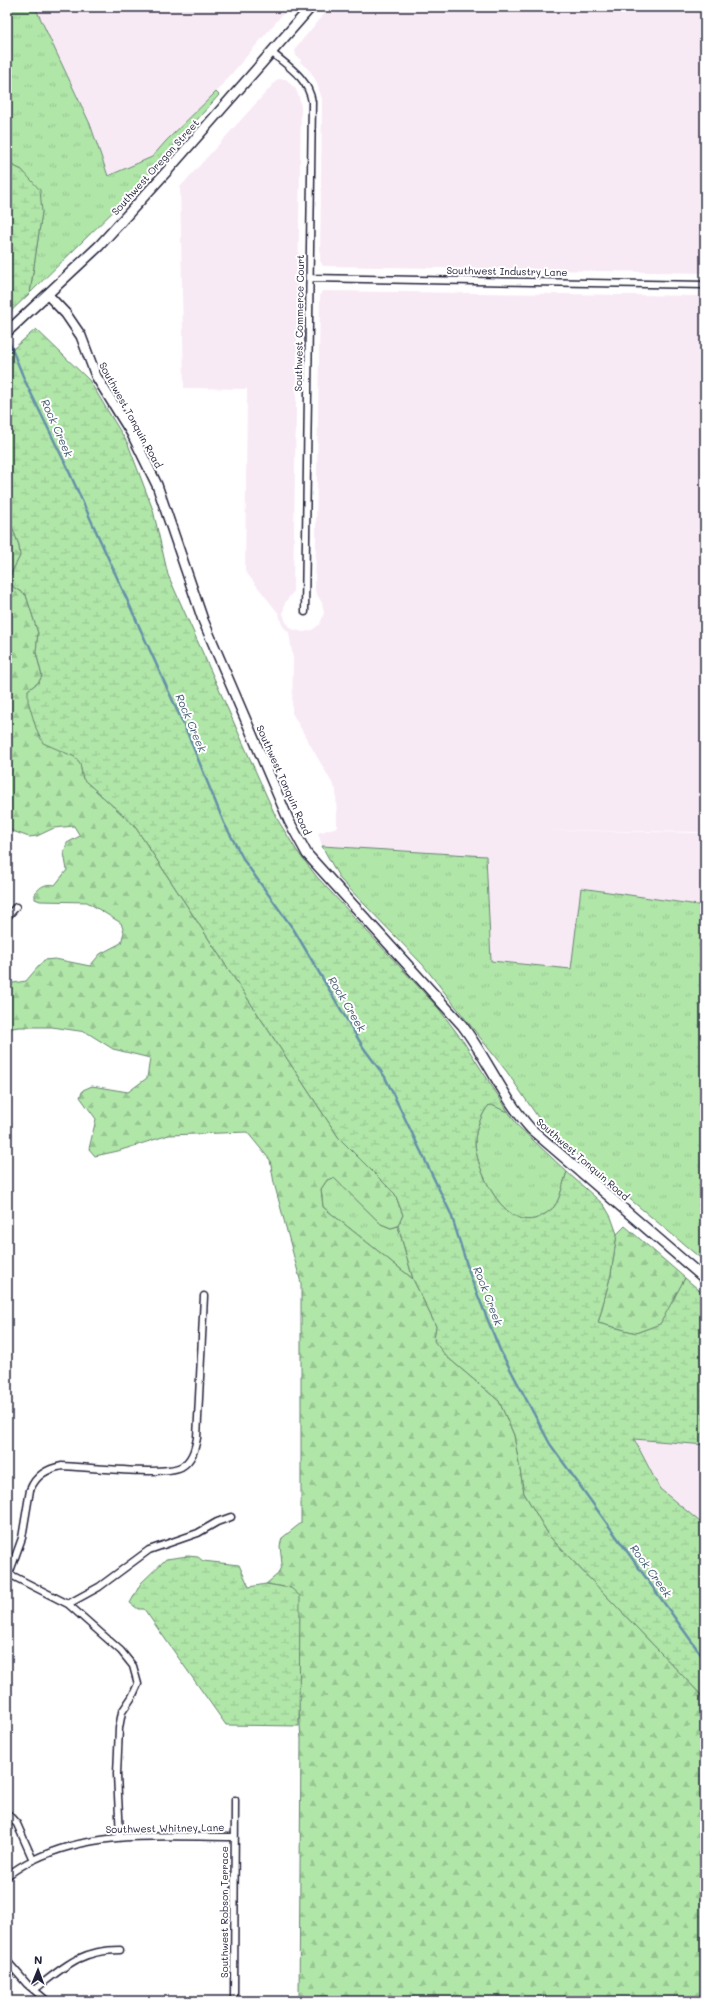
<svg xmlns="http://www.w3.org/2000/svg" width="712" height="2008" font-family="Mali,sans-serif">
<defs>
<pattern id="grass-tufts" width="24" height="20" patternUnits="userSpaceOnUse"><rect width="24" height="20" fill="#b0e6a8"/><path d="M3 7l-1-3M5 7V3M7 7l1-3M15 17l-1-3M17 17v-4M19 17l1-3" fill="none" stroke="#97c592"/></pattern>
<pattern id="forest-firs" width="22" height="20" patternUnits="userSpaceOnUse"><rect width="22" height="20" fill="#b0e6a8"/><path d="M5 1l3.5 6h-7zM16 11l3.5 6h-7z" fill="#97c592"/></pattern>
<pattern id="wetland-marsh" width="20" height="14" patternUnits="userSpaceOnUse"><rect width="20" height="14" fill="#b0e6a8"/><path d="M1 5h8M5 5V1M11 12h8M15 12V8" fill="none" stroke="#97c592"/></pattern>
</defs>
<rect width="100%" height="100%" fill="#fff"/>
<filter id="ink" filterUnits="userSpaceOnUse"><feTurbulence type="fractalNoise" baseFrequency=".025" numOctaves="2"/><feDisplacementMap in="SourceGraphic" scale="8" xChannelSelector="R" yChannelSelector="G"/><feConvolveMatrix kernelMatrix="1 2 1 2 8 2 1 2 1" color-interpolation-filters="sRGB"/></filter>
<g filter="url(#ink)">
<path fill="#f8eaf5" d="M35,7h254l-73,85 -50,49 -14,16 -44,19 -18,-52z
M330,7h375v266l-382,-7 -3,-5 2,-162 -6,-18 -6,-10 -10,-9 1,-2 -5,-4 -1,-5 2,-5z
M278,79h8l9,9 4,8 2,11 -8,485 -8,11 -2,10 3,9 6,7 11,3 9,-2 8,-6 4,-11 -2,-10 -7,-12 5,-296 2,-4 383,5v536l-170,-2 170,3v73l-124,-18 -10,82 -80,-9 -5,-105 -164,-10 -4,-13 19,-6 -1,-37 -44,-77 1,-54 -4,-26 -7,-8 -3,-11 -34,-43 2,-182 -63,-1 -4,-201z
M634,1439l71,6v81l-45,-37z"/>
<path fill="url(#grass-tufts)" stroke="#698472" d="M7,7h28l55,117 18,52 44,-19 14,-16 50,-49 3,3 -87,98 -102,100 12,-81 -20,-42 -15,-7z
M322,846l164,10 5,105 80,8 10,-81 124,18v356l-159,-133 -39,-57 -84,-107 -83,-86z
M489,1105c7,0 12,6 19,6l10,15 49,46c-4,10 -6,26 -13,35 -2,2 -6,5 -9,7 -37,26 -70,-44 -70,-73 0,-11 7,-28 14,-36z
M334,1177l47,47 10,4 7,-2 15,53 -90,-72 -2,-18 6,-9z"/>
<path fill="url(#forest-firs)" stroke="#698472" d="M7,514l12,31 1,11 -10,20 3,11 13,8 12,38 -2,19 6,24 -3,6 -11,8 34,60 13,7 5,6 3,16 51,46 205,313 56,56 8,21 -5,11 -7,2 -10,-4 -47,-46 -7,2 -6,9 2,18 90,72 23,47 10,30 53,45 15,34 10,58 26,44 155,162v302h-406l2,-261 -10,-152 -25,-4 12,-10 4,-10 -2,-18 2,-8 19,-15v-240l-27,-100 -4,-23 -23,-28 -78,3 -51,16 -23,5 -6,-7 7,-30 -16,-22 3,-7 9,-4 36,6 19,-14 3,-20 -37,-9 -27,-17 -34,-5h-33l-12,2v-45l19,-3 18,-21 11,-1 35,7 10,-12 21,-11 3,-11 -3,-9 -34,-21 -47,-1 -5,-2v-6c6,-7 11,-10 20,-8l12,-15 -3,-17 3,-10 13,-7 -6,-10 -20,2 -17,8 -8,1 -22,-8z
M625,1226l60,52 -24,46 -25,9 -38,-10 13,-49 6,-40z"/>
<path fill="url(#wetland-marsh)" stroke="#698472" d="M7,163l15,7 18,20 2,22 -12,81 -23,22z
M36,329l53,51 39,64 25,66 15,65 108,242 21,34 20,26 122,132 24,32 45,70c-7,0 -12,-6 -19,-6 -7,8 -14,25 -14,36 0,29 33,99 70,73 3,-2 7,-5 9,-7 7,-9 9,-25 13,-35l37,33 7,12 6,17 -6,40 -13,49 38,10 24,-9 25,-46 20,17v150l-71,-6 26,50 45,37v173l-155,-162 -26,-44 -10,-58 -15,-34 -53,-45 -12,-15 2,-15 -23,-47 -15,-53 5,-11 -8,-21 -56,-56 -205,-313 -51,-46 -3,-16 -5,-6 -32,-14 -7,-15 -8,-27v-11l11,-8 3,-6 -6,-24 2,-19 -12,-38 -13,-8 -3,-11 10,-20 -1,-11 -12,-31v-160z
M188,1556l10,1 5,4 36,4 10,22 17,-3 25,4 9,8 -1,130 -73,-1 -82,-116h-6l-8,-6 11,-20 25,-24z"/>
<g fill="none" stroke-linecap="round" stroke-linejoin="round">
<path stroke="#6591a9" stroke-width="2.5" d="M7,337l18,44 41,84 121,267 37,91 21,39 49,68 69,117 22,30 66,137 21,67 28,69 50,94 155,216"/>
<g stroke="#22223b" stroke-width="9">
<path id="street" d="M271,52c18,15 37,26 41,50l-7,510
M310,278l395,7
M7,917l9,-10
M7,1573l61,31 53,47 12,15 5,18 -6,13 -10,15 -3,16 -2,46 3,63
M9,1574l13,-36 8,-48c6,-15 17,-21 32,-24 24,1 101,10 119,1 11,-6 14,-18 16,-29l7,-142
M68,1604l31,-17 50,-37 49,-17 19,-11 14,-5
M7,1813l10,11 16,36
M7,1876c8,-6 17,-12 26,-16 62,-31 134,-23 201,-23
M7,1961l20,23 20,17
M34,1990c30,-23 46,-40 86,-40
M234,2001l1,-201"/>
</g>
<g stroke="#22223b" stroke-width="12">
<path id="secondary" d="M48,295l18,19 15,22 15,40 36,58 25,51 46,135 86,201 18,33 155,171c25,33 41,73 69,104l174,150
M7,332l92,-86 69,-76 143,-163"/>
</g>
<use href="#street" stroke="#fff" stroke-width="6"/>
<use href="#secondary" stroke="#fff" stroke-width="9"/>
</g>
</g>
<g text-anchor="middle" stroke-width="4" stroke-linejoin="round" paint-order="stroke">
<g font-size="10" fill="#22223b" stroke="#fff">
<text transform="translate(155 167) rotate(-48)" y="4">Southwest Oregon Street</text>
<text transform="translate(507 271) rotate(1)" y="4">Southwest Industry Lane</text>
<text transform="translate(299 323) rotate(-89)" y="4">Southwest Commerce Court</text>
<text transform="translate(131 415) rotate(61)" y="4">Southwest Tonquin Road</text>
<text transform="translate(284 780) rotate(66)" y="4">Southwest Tonquin Road</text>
<text transform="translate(583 1159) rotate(41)" y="4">Southwest Tonquin Road</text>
<text transform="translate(165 1828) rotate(-1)" y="4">Southwest Whitney Lane</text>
<text transform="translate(224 1912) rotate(-90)" y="4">Southwest Robson Terrace</text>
</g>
<g font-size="11" font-style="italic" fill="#435a72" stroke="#fff">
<text transform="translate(57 428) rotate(66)" y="4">Rock Creek</text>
<text transform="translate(191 723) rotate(67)" y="4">Rock Creek</text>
<text transform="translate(347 1004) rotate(59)" y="4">Rock Creek</text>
<text transform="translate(488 1296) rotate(69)" y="4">Rock Creek</text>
<text transform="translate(651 1571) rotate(54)" y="4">Rock Creek</text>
</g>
</g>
<rect width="712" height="2008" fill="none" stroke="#fff" stroke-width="24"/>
<rect x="12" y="12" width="688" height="1984" fill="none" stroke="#22223b" stroke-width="1.5" filter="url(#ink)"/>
<g transform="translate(38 1970) rotate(1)" stroke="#ffffff" stroke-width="3" paint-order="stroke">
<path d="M0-3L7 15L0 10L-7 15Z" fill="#22223b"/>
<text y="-6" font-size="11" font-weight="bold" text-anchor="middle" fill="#22223b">N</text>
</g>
</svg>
